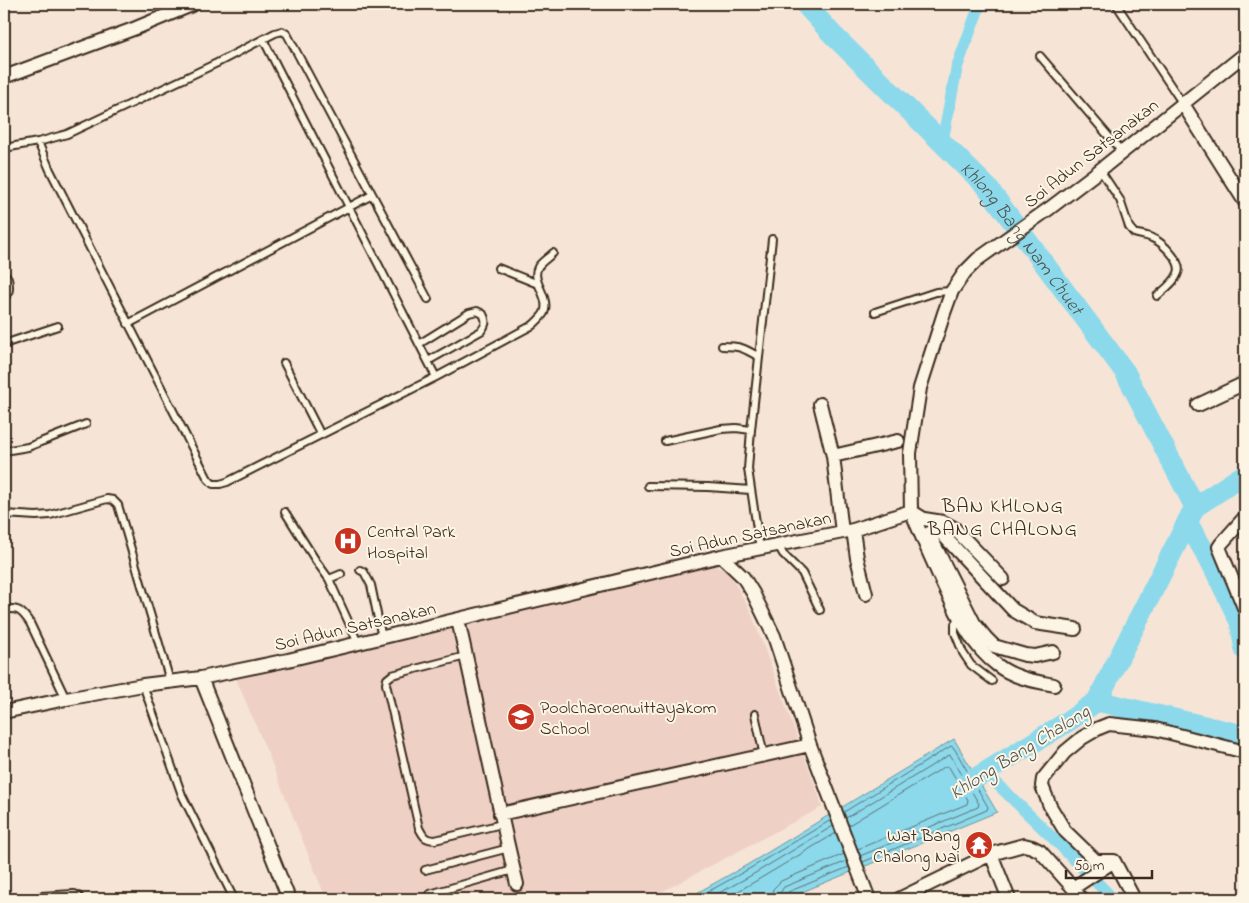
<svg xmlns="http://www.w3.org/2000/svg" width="1249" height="903" font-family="'Indie Flower',sans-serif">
<rect width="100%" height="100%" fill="#f6e5d6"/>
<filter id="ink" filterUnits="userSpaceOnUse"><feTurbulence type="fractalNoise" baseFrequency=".02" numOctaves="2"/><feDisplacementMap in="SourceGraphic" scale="10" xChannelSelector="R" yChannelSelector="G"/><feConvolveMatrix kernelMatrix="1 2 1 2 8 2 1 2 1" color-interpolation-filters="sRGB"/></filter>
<g filter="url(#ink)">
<path fill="#eed1c4" d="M707,561l18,10 6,5 20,36 69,187 2,8 -174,92h-322l-56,-140 -36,-85z"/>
<path fill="#8cd9ec" stroke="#6c939a" d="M954,739l43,73 -212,87h-99l61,-34z"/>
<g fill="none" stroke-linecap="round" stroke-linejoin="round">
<path stroke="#5b7070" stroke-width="1" d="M844,812l107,-66 3,2 34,59 -1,3 -124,52
M846,818l103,-63 2,1 28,48 -1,3 -118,49
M849,825l97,-59 3,1 19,33 -1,4 -109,45
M695,899l54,-30 82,-49
M708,899l44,-24 81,-49
M724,899l32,-18 80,-48
M771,899l2,-10 8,-8 63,-27
M778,899l2,-6 4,-6 63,-26
M785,899v-4l3,-3 61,-25"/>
<path stroke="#8cd9ec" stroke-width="12" d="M942,143l15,-76 23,-63
M986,773l75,73 52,53"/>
<g stroke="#8cd9ec" stroke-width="21">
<path id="s1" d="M805,4l27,30 155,153 138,185 70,135"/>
<path d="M1187,522l25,42 28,58 5,28"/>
<path d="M1097,701l137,32 11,2"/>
<path d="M953,792l119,-73 25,-18 98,-194 50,-33"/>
</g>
<g stroke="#3b2a1e" stroke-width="10">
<path id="service" d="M1116,4l67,100
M263,39l173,338
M1040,56l82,96
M38,142l12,28 158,309 5,5h7l7,-2 209,-105 97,-52c4,-4 8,-7 11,-12 7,-16 -14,-32 -6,-46 3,-5 10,-9 15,-14
M4,148l34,-6 29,-8 150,-71 58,-30 7,-2 5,3 141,265
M1100,170l20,30 9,27 5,6c6,2 12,2 18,5 10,4 31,24 26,35 -3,9 -14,17 -21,23
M498,268l40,16
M4,275l4,3c1,7 3,15 -4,19
M875,312l61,-20 16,-1
M128,324l244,-129
M4,344l54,-18
M419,344l50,-31 8,-2 6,3c4,7 3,11 -2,17l-53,30
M722,346c18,0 22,2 37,11
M284,363l37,72
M665,441l56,-12 15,-1 15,2
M4,451l24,-4 58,-23
M648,486l60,1 43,3
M285,512l31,49 13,18 29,64
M4,514l32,2 14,-1 57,-16 6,1 5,5 52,176
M778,545l5,9 19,19 18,37
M760,549l-12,-80 3,-39 21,-191
M360,570l4,2 7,13 11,53
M329,579l12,-5
M4,609c15,-1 18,2 26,14l36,76
M959,617l-4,7v9l8,20 8,12 21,16
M466,656l-74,19 -5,4 -1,5 33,144c5,9 5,11 16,12l67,-16
M143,685l39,110 52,104
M755,714l9,42
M425,870l84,-22
M430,894l83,-24"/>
</g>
<g stroke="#3b2a1e" stroke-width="16">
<path id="minor" d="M4,77l132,-49 58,-24
M1183,104l62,98
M820,404l13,52 9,76
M1198,405l47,-22
M833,456l65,-15
M911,511c10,24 20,47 31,71 14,29 28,63 55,83 17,13 37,16 57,20
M911,511l13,8 19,3 11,6 49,51
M1245,517l-24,27 -2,3 26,63
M853,530l4,28 9,36
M929,533l10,-1 3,2 71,76 22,13 40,6
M932,540l42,83 12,15 8,8 31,9 10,1 18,-4
M721,556l22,21 10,16 21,43 36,109 59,154
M458,620c20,88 38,176 59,264
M201,678l88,221
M4,712l62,-13 77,-14 58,-7 87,-18 433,-104 132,-26 58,-19 -1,-58 10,-65 24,-75 8,-22 13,-19 13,-13 72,-51 50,-38 145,-116
M500,814l310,-69
M991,854l18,45
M1114,861l18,34
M1073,888l41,-27h-18l-31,-30 -15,-25 -8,-20 1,-7 22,-27 17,-14 17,-10 10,-4 46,5 90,23
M41,899l33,-2 3,2
M899,899l92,-45 33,-9 8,2 8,4 33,37 8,11"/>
</g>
<use href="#service" stroke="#fcf5e5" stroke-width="6"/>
<use href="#minor" stroke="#fcf5e5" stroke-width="12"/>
</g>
</g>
<defs>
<g id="hospital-disc" transform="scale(1.4375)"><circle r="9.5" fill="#c8321e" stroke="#fcf5e5"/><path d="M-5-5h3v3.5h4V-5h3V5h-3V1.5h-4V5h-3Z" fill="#fff"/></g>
<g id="school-disc" transform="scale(1.4375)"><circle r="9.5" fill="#c8321e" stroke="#fcf5e5"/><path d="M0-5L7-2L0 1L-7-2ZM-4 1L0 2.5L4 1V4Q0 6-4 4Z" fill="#fff"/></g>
<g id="temple-disc" transform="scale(1.4375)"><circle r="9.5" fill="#c8321e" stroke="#fcf5e5"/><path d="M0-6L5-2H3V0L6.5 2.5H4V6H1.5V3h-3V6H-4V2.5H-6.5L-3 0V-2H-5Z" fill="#fff"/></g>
</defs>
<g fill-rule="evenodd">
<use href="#hospital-disc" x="348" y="541"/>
<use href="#school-disc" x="521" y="717"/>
<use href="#temple-disc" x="979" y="845"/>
</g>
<g text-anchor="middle" stroke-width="4" stroke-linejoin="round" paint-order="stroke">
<g font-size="18" fill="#3b2a1e" stroke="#fcf5e5">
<text transform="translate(1091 153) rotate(-38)" y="6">Soi Adun Satsanakan</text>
<text transform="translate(750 534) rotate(-12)" y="6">Soi Adun Satsanakan</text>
<text transform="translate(355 626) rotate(-13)" y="6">Soi Adun Satsanakan</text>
</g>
<g font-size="18" fill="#3b2a1e" stroke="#fcf5e5" text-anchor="start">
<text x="367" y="537">Central Park<tspan x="367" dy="21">Hospital</tspan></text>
<text x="540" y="713">Poolcharoenwittayakom<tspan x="540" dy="21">School</tspan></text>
<text x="960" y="841" text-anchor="end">Wat Bang<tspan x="960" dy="21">Chalong Nai</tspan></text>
</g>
<g font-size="19" font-style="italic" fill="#4f5652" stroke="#fcf5e5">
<text dy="7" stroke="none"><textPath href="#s1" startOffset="320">Khlong Bang Nam Chuet</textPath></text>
<text transform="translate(1019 751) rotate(-32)" y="7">Khlong Bang Chalong</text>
</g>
<g font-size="20" letter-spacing="1" fill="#3b2a1e" stroke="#fcf5e5">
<text x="1003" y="512">BAN KHLONG<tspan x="1003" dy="23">BANG CHALONG</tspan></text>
</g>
</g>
<rect width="1249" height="903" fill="none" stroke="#fcf5e5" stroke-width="20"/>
<rect x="10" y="10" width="1229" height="883" fill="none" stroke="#3b2a1e" stroke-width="2" filter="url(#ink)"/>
<path d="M1066 870v8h86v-8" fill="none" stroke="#3b2a1e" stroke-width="2.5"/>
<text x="1074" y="870" font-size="15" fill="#3b2a1e" stroke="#fcf5e5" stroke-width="4" paint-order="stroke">50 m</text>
</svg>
